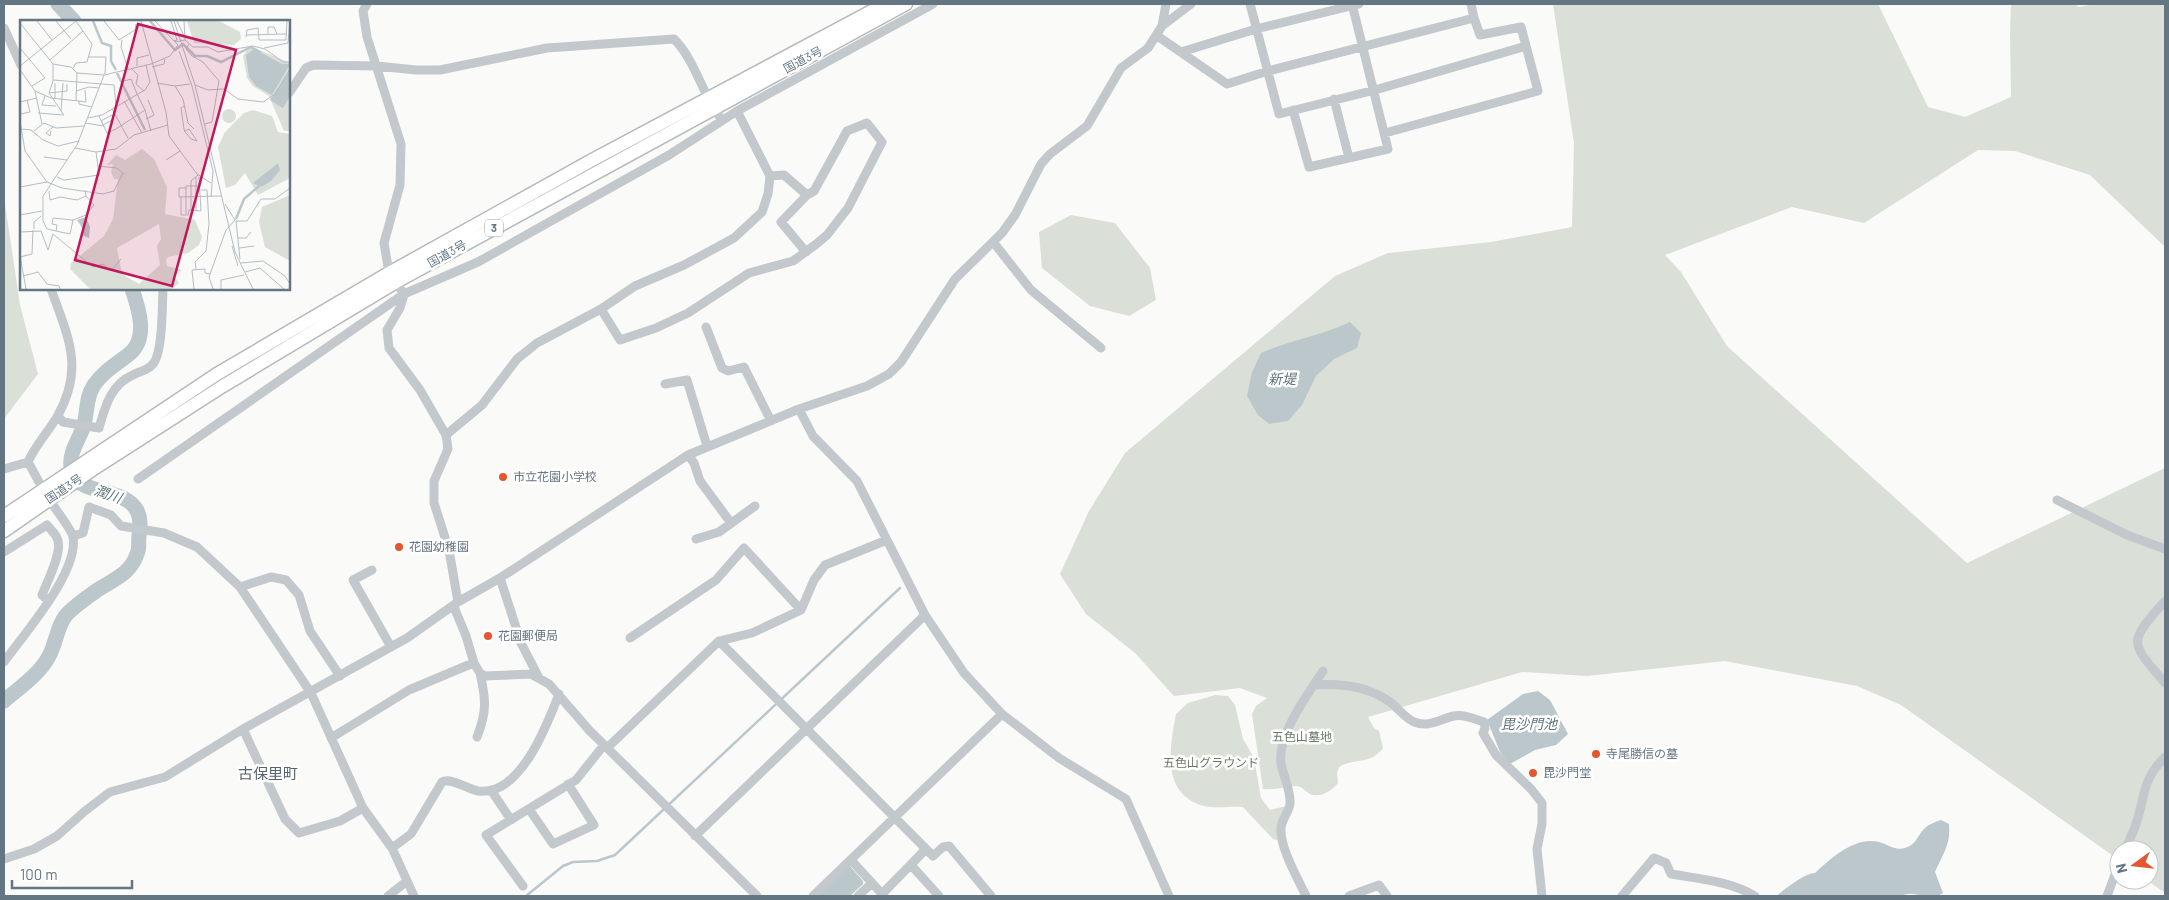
<svg xmlns="http://www.w3.org/2000/svg" width="2169" height="900" font-family="Barlow,'Noto Sans JP',sans-serif">
<rect width="100%" height="100%" fill="#fafaf8"/>
<path fill="#dadfd7" d="M1553,4h325l50,103 37,10 46,-20 -1,-63 1,-30h64l4,3 15,-3h71v243l-75,-72 -75,-24 -37,-1 -114,73 -72,-16 -127,48 16,17 46,74 240,217 198,-95v425l-18,-13h2v-30h-30v10l-218,-155 -44,-19 -132,-25 -138,15 -65,-4 -154,45 6,11 5,3 4,17c-14,18 -27,9 -44,19l-2,6 1,10c-6,8 -18,15 -28,11 -5,-3 -8,-8 -14,-8 -11,1 -21,4 -33,3l-11,-75 4,-8 11,-8 -27,-10 -66,8 -39,-43 -49,-39 -26,-40 29,-63 36,-58 210,-177 53,-23 103,-11 81,-15 2,-84z
M4,197l16,108 18,69 -34,45z
M1071,215l44,8 35,45 6,32 -27,16 -39,-10 -48,-38 -3,-36z
M1215,695l13,1 7,9 8,34 11,19 7,40 9,12 20,-5 -9,23 3,14 -11,-3 -30,-32c-12,-1 -27,2 -39,-1 -44,-12 -34,-60 -28,-92l12,-11z"/>
<path fill="#bbc7cb" d="M1350,322l11,11 -4,15 -23,11 -18,17 -14,29 -14,16 -19,3 -11,-9 -11,-19 5,-24 9,-19c29,-13 60,-17 89,-31z
M1538,691l12,9 18,34 -12,11 -21,5 -25,14 -10,-12 -13,-32 36,-26z
M1941,820l8,4c2,21 -6,29 -14,48l8,21c-10,7 -20,2 -30,1 -4,-1 -9,1 -13,2h-124c8,-6 30,-24 39,-23 16,-15 40,-37 64,-31 10,3 16,9 26,6 11,-3 12,-12 19,-19 5,-5 11,-7 17,-9z
M849,865l14,16v3l-13,12h-33z"/>
<g fill="none" stroke-linecap="round" stroke-linejoin="round">
<path stroke="#bbc7cb" stroke-width="2.5" d="M526,896l37,-30 10,-4 24,-1 18,-6 285,-267"/>
<path stroke="#bbc7cb" stroke-width="15" d="M58,4l16,17
M4,701c15,-13 36,-27 45,-45 7,-12 8,-31 18,-42 8,-8 19,-16 29,-23 16,-11 34,-16 41,-37 3,-6 1,-12 2,-18 11,-59 -64,-31 -68,-69 -2,-14 7,-26 12,-39 5,-14 2,-30 11,-43 10,-14 21,-20 34,-30 21,-15 11,-46 4,-66"/>
<g stroke="#b4b9bd" stroke-width="15">
<path id="highway" d="M4,516l213,-142 172,-101 205,-114 291,-155
M4,531l88,-61 131,-84 173,-104 510,-278"/>
</g>
<path stroke="#c3c8cc" stroke-width="9" d="M367,4l-4,7 4,26 34,107 -1,41 -16,58 5,30 15,21
M1250,4l29,110 96,-24 151,-44
M1162,26l4,-22
M4,28l17,37
M1156,35l71,49 41,-13 206,-53
M1181,52l75,-23 103,-25
M289,93l17,-25 7,-3 64,1 39,4h24l107,-22 127,-9c22,22 28,56 48,81
M1334,99l15,59
M1293,110l16,57 79,-18 -36,-145
M1385,133l153,-42 -17,-64 -41,8 -6,-17 -3,-14
M770,176l14,-1 23,20
M994,243l37,47 70,58
M404,295l-4,13 -13,22 2,18 31,42 26,45 2,14 -14,32v22l15,47 9,52
M601,309l19,31 36,-12 32,-15 61,-40 44,-12 22,-16 12,-10 21,-27 34,-66 -15,-19 -20,8 -33,60 -7,4 -26,27 25,30
M706,327l16,41 6,3 16,-4 27,54
M665,384l22,-4 20,66
M799,409l14,27 44,45 68,134 39,58 38,41 57,44 67,41 43,97
M58,416l5,6 36,6c6,-21 12,-44 34,-53 7,-4 14,-4 20,-11 10,-12 9,-58 10,-75
M446,435l36,-30 35,-46 20,-16 64,-34 34,-23 49,-21 50,-27 28,-26 6,-18 2,-18 -33,-65
M688,455l6,8 6,18 31,42
M4,469l24,-7
M138,479l266,-185 74,-32 191,-107 68,-44 196,-107
M2057,500l70,35 38,14
M73,536l10,-3 6,-26 22,8 10,11 43,7 33,14 43,40 71,106 52,115 29,40 22,48
M696,539l23,-7 36,-26
M4,552l43,-27c3,4 8,8 10,13 7,12 -10,44 -15,57l7,6
M372,570l-19,10 38,67
M500,578l21,65 18,35
M240,587l31,-10 15,3 13,15 11,36 30,45
M2165,601c-37,42 -36,40 0,82
M454,607l12,29 8,27
M630,638l86,-58 28,-32 57,62
M719,641l33,-8 49,-23 13,-30 11,-15 62,-25
M4,662c20,-28 75,-90 69,-125 -2,-9 -19,-29 -24,-38 -8,-12 -14,-25 -21,-37 7,-16 20,-30 29,-45 28,-49 11,-80 -6,-128
M1314,685c26,-2 54,1 76,17 8,6 15,16 24,20 15,6 26,-3 40,-6 9,-2 21,3 30,6l1,6 -2,5 13,22 35,34 11,14v21l-5,25 5,47
M243,729l42,90 14,14 41,-12 23,-13
M477,737c10,-25 9,-38 3,-64
M331,738l78,-48 57,-24 8,-3 6,10 5,3 46,-2 18,10 40,46 168,166
M607,748l112,-107 214,215 10,-9 6,-1 42,50
M491,790l20,30
M529,809l24,35 41,-19 -26,-41
M695,836l230,-221
M392,848l19,-14 31,-52c9,-5 25,7 36,9 42,6 69,-66 81,-97
M2125,850c3,-8 8,-17 11,-26 10,-29 5,-43 29,-67
M4,859l30,-10 23,-13 28,-25 25,-19 55,-15 78,-48 164,-91 51,-36 42,-24 188,-123 111,-46 68,-23 22,-12 12,-12 54,-83 47,-46 13,-18 26,-51 9,-10 37,-28 34,-58 27,-20 14,-22 29,-22
M851,860l21,23
M911,865l28,31
M523,886l-37,-51 90,-55 28,-35
M882,894l44,-45
M388,896l19,-15
M813,896l189,-182
M858,896l14,-13 12,13
M1306,896c-8,-17 -26,-48 -25,-67 0,-9 8,-17 9,-25 1,-15 -7,-27 -9,-41 -4,-28 27,-69 42,-92
M1349,896l30,-11 8,11
M1622,896l32,-38 12,5 5,11c29,5 59,7 84,22
M2107,896l12,-32"/>
<use href="#highway" stroke="#fff" stroke-width="12"/>
</g>
<g fill="#e4572e" stroke="#fff" stroke-width="2">
<circle cx="503" cy="477" r="5"/>
<circle cx="399" cy="547" r="5"/>
<circle cx="488" cy="636" r="5"/>
<circle cx="1596" cy="754" r="5"/>
<circle cx="1533" cy="773" r="5"/>
</g>
<g text-anchor="middle" stroke-width="5" stroke-linejoin="round" paint-order="stroke">
<rect fill="#fff" stroke="#939fa8" stroke-width="1" x="485" y="219.5" width="18" height="17" rx="4"/>
<g font-size="11" font-weight="bold" fill="#657683">
<text x="494" y="232">3</text>
</g>
<g font-size="12" fill="#657683" stroke="#fff">
<text transform="translate(803 60) rotate(-28)" y="4">国道3号</text>
<text transform="translate(447 254) rotate(-29)" y="4">国道3号</text>
<text transform="translate(64 489) rotate(-34)" y="4">国道3号</text>
</g>
<g font-size="12" fill="#657683" stroke="#fff" text-anchor="start">
<text x="513" y="481">市立花園小学校</text>
<text x="409" y="551">花園幼稚園</text>
<text x="498" y="640">花園郵便局</text>
<text x="1606" y="758">寺尾勝信の墓</text>
<text x="1543" y="777">毘沙門堂</text>
</g>
<g font-size="12" fill="#687a64" stroke="#fff">
<text x="1302" y="741">五色山墓地</text>
<text x="1211" y="767">五色山グラウンド</text>
</g>
<g font-size="14" font-style="italic" fill="#60757c" stroke="#fff">
<text x="1282" y="384">新堤</text>
<text transform="translate(108 494) rotate(19)" y="5">潤川</text>
<text x="1529" y="729">毘沙門池</text>
</g>
<g font-size="15" fill="#57646e" stroke="#fff">
<text x="268" y="779">古保里町</text>
</g>
</g>
<g transform="translate(20 20)">
<rect width="270" height="270" fill="#fafaf8"/>
<path d="M167,1h32l21,11 1,7 -7,6 -40,-2zM230,26l40,17v68h-6l-15,-35 -16,-10 -6,-8 -4,-22zM202 96a7 7 0 1 1 14 0a7 7 0 1 1-14 0ZM233,90l19,6 6,16 12,2v44l-32,17 -13,-22 -10,12 -9,3 -8,-41 7,-15 19,-19zM122,129l12,10 13,28 -2,27 30,6 7,17 -3,8 -11,8 -20,4 -2,3 1,6 15,4 -8,6 5,7 -8,6h-81l-20,-20 1,-6 33,-27 9,-17 5,-40h-4l-3,-7 2,-8 -6,1 9,-10 9,5zM139,204l2,15 -4,7 3,19 -21,19 -17,-10 -5,-26zM270,175v66l-25,-14 -6,-25 3,-15z" fill="#dadfd7" fill-rule="evenodd"/>
<path d="M234,29l28,15h8l-18,31 -16,-9 -7,-9 -3,-22zM270,50v26l-7,12 -13,-8zM258,143l2,7 -9,11 -10,6 -8,-4zM66,197l4,10 -1,11 -7,-3 1,-6 -6,-9z" fill="#bbc7cb"/>
<path fill="none" stroke="#bbc7cb" stroke-width="2.5" d="M73,1l9,22 9,3v15l5,9M130,1l25,29 8,-6 12,12h12l14,6 30,-15 10,6M97,53l28,57M216,199l8,-20 15,-13"/>
<path fill="none" stroke="#b5bdc2" stroke-width="1" d="M17,1l15,19M36,1l15,18M84,1l15,19 16,-10 1,-6M121,1l25,91 3,24 28,38 14,9M135,1l20,21 10,-2 8,7h15l10,5 35,-6 12,3 18,13h7M151,1l6,19 -3,1M154,1l21,64 40,167 18,37M157,1l7,15M164,1l1,19M0,3l33,41v17l-4,12 15,22 -26,-2M248,14v-7h6l3,7M226,15l41,-1M226,17l1,-7 11,-2 1,12h27l1,-19M102,20l-1,7 7,22M169,24l-3,5 6,7 11,6 16,19 -7,41 -7,2M0,28l25,30 -13,8M244,28l24,-5 2,-22M159,31l13,35 21,85 -2,26M68,37h18l-1,17M30,40l33,-29M33,44l18,3 6,6 -1,28M0,46l56,-45M117,46v-8l12,-3M132,47l12,-3 1,-5M53,48l3,-5 11,-1 5,-18 -16,-23M112,49l6,6 -2,9 8,7M0,50l15,21 7,33M57,53l27,2 47,-11 19,-8 8,-11 -3,-3M33,60l61,5 2,21M104,61l7,-2 6,15M137,63l18,3 8,13 5,24 6,6M175,65l13,5 16,-1 14,10 25,3 12,-8 15,-25M155,66l15,-2M15,71l16,7 28,3v3l13,3M56,71l13,-4 10,1M29,73l18,-2v-7M25,76l-3,9 14,1M35,79v-16M59,81l7,1 -1,-12M104,81l18,32M0,82l17,-4M164,86l-3,2 3,21 1,3 1,1 5,6 6,2 -8,-12 -4,2M92,89l16,29M125,90l6,21M41,91l2,-28M0,94l10,-2 -3,-12M79,96l8,17 9,-4 29,-19 -8,-16M68,98l14,-3 43,-25 5,-8 -4,-17M126,99l8,-4 -6,-15M0,101l5,30 22,31M81,101l11,-6 2,4 -11,6M65,103l19,3M1,109l10,1 12,10 15,6 21,-5M14,111l10,-8 12,5 28,-2M31,111l-1,5 -4,-3 7,-6M55,128l21,4 20,-3 18,-14 34,-10M24,137l23,3M146,140l14,-9M78,146l19,2 7,6M37,157l7,3 35,-5 -3,-23M176,157v33M0,167l27,-5 15,6 41,6 11,-3 9,-18M166,168h-7v9l42,-1M29,171l1,9 10,-3 17,3 9,-4M161,177v18h7l1,-5 12,1 -2,-34M171,190v-29l7,-6M166,194v-28h15M0,195l22,-4M33,198l20,2 -3,14 -14,-3 1,-6 -5,-1zM53,200l13,-5 8,-10 -8,-9 -1,-6M216,201l4,38M216,201h11l14,-22h14l15,-11M14,209v-7l7,-6M36,211l-9,-2 -4,-8v-25l34,-51 27,-70M0,212l21,-1 7,19 5,-16 40,33 10,-3 8,7 10,-12M218,218h8l5,-6M212,226l6,20M219,228l15,-2M0,236l6,33M0,237l12,-3 1,-24M221,243l22,-2 22,15 5,8M176,249l-1,-7 11,-11 3,-27 -2,-34h-6M225,252l15,-4 24,21M3,256l15,-4 9,12 12,2 1,3M174,269l-2,-19 13,-1v4l5,1M193,269l-4,-12 17,-47 9,-10 -10,-16M201,269v-9l23,-5"/>
<path fill="#c2185b" fill-opacity="0.15" stroke="#c2185b" stroke-width="2.5" d="M118,4l98,26 -64,236 -97,-26z"/>
<rect width="270" height="270" fill="none" stroke="#657683" stroke-width="2.5"/>
</g>
<rect width="2169" height="900" fill="none" stroke="#657683" stroke-width="10"/>
<g transform="translate(2134 865) rotate(255)"><circle r="24" fill="#ffffff" stroke="#c1c8cd"/>
<path d="M0-4L9 19L0 12L-9 19Z" fill="#e4572e"/>
<text y="-8" font-size="14" font-weight="bold" text-anchor="middle" fill="#657683">N</text>
</g>
<path d="M12 880v8h120v-8" fill="none" stroke="#657683" stroke-width="2.5"/>
<text x="20" y="880" font-size="15" fill="#657683" stroke="#ffffff" stroke-width="4" paint-order="stroke">100 m</text>
</svg>
